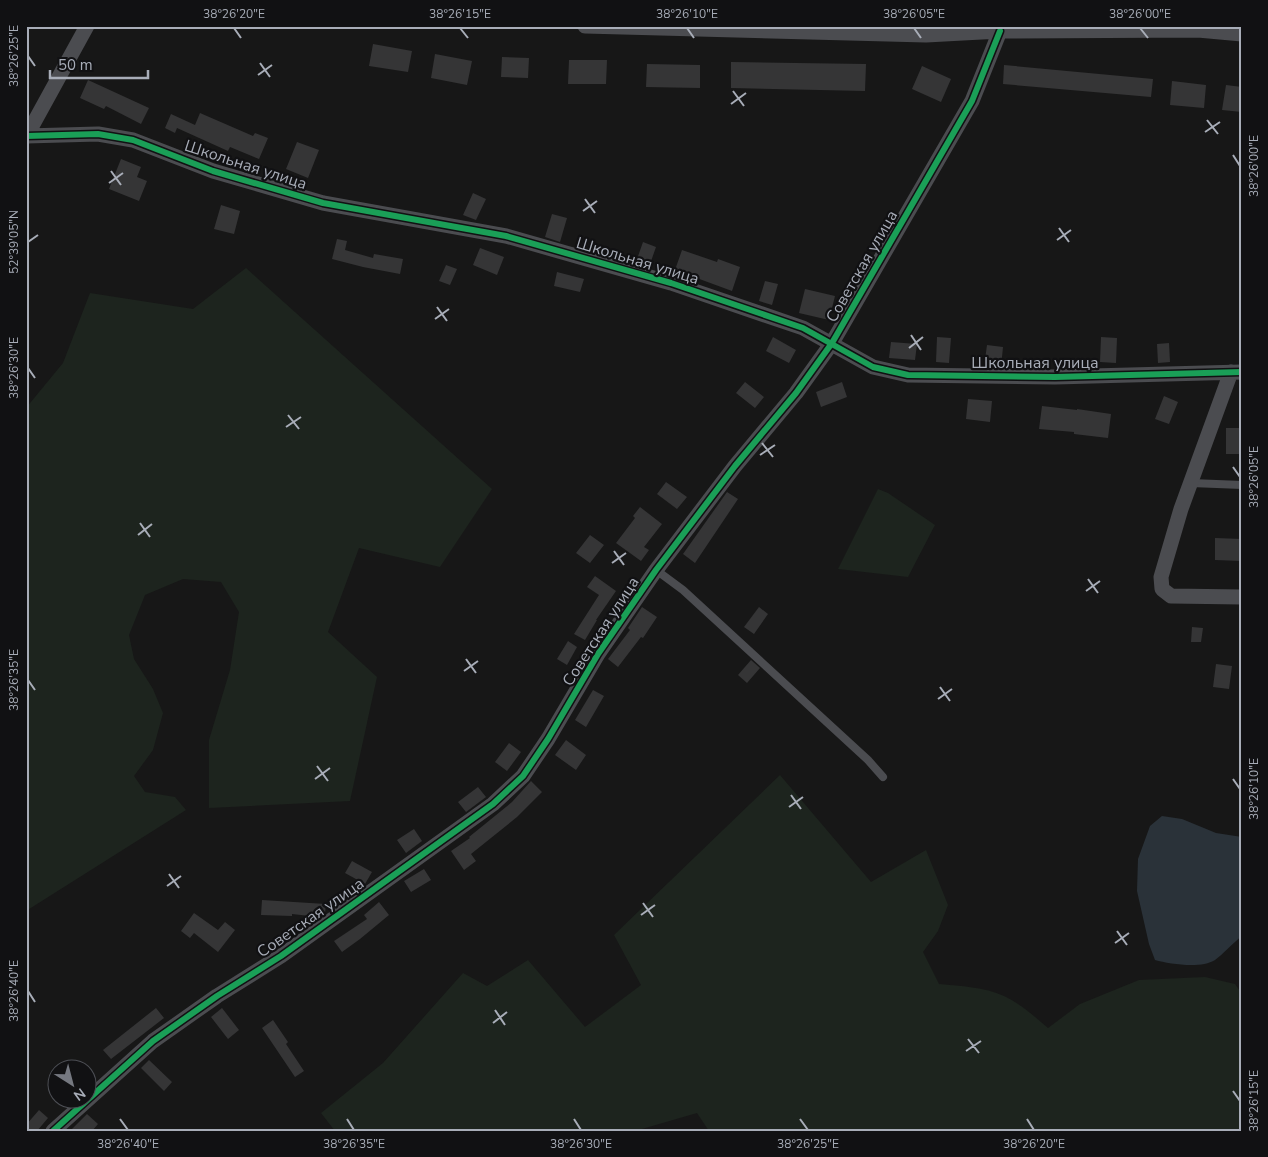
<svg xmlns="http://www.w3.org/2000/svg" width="1268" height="1157" font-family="'Nunito Sans',sans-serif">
<rect width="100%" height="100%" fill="#171717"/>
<path fill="#1d241e" d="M246,268l246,221 -52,78 -81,-19 -31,84 49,45 -27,124 -141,7v-68l21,-70 9,-58 -18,-30 -38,-3 -38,16 -16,40 5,24 19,30 10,24 -10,37 -19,26 11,16 30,5 11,13 -160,101v-503l37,-45 27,-70 103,16z
M878,489l10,4 47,32 -27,52 -70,-8z
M780,775l91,107 55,-32 22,55 -10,26 -15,21 16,32c22,2 45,3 65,12 17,8 30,20 44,32l32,-24 59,-24 66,-3 30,7 7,10v137h-533l-12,-18 -62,18h-300l-14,-18 62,-50 80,-90 24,13 41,-26 57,67 56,-42 -27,-50z"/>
<path fill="#2a3239" d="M1162,816l20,3 34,14 26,4v99c-9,7 -20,19 -27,24 -14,9 -45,4 -60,0l-6,-16 -12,-53 1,-32 12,-33z"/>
<path fill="#353536" d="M373,44l39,7 -4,21 -39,-6z
M435,54l37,7 -5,24 -36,-7z
M502,57l27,1 -1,20 -27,-1z
M569,60h38l-1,24h-38z
M731,62l135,2 -1,27 -134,-3z
M647,64l53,1v23l-54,-1z
M1004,65l149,14 -2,18 -148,-13z
M922,66l29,13 -10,23 -29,-13z
M88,80l61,28 -8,16 -35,-18 -2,3 -24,-11z
M1172,81l34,4 -2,23 -34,-3z
M1226,85l16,2v25l-20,-2z
M200,113l53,23 2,-3 13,5 -9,21 -29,-12 -2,4 -51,-23 -2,5 -10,-5 6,-14 24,11z
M297,142l22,8 -11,28 -22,-9z
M121,159l20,8 -4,10 10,4 -8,20 -30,-12z
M473,193l13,6 -10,21 -13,-5z
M221,205l19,6 -6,23 -20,-5z
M552,214l15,4 -7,24 -15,-5z
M337,239l10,2 -2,9 28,8 1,-4 29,5 -3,15 -37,-7 -31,-8z
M643,242l13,5 -7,20 -13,-5z
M480,248l24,9 -7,18 -24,-10z
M682,250l35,12 1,-3 22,8 -8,24 -57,-21z
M446,265l11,4 -7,16 -11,-4z
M557,272l27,7 -4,13 -26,-6z
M765,281l13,3 -6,21 -13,-4z
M805,289l30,7 -6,24 -30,-7z
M773,337l23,13 -7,13 -23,-12z
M937,337l14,1 -2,25 -13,-1z
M1101,337l16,1 -1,25 -16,-1z
M891,342l26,2 -2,16 -26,-2z
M1169,343l1,19 -12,1 -1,-19z
M987,345l16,2 -2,20h-17z
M745,382l19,15 -9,11 -19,-15z
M842,382l5,15 -26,10 -5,-15z
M1164,396l14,6 -9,22 -14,-5z
M968,399l24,2 -2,21 -24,-3z
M1042,406l35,4v-1l34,5 -3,24 -34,-4v-2l-35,-3z
M1226,428h16v26h-16z
M666,482l21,15 -10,12 -20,-15z
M727,492l11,7 -43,64 -12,-9z
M640,507l22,17 -18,23 5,3 -8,11 -25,-18 19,-25 -2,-2z
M590,535l14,10 -14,18 -14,-10z
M1215,538l27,1v22l-27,-1z
M595,576l21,15 -20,29h1l-12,20 -11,-6 25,-39 -12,-8z
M642,607l15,10 -14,21 -2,-1 -23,30 -10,-8 22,-29 -2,-2z
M759,607l9,7 -14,20 -10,-7z
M1192,627l11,1 -2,14h-10z
M568,641l9,6 -10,18 -10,-6z
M751,660l9,8 -13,15 -9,-8z
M1216,664l16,2 -3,23 -16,-2z
M593,690l11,6 -18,31 -11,-7z
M566,740l20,15 -10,15 -21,-15z
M509,743l12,9 -14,19 -12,-9z
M531,781l11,11 -25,25 -46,37 5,7 -12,9 -13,-19 19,-13 -1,-1 43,-35z
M478,787l8,10 -20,15 -8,-10z
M414,829l8,12 -16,12 -9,-13z
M352,861l20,11 -7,12 -20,-11z
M424,869l7,11 -20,12 -7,-11z
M262,900l64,4 -1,9 -6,4 -27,-3v2l-31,-1z
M379,902l10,13 -29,24 -18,13 -8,-11 33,-22 -3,-4z
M194,913l24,17 7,-8 10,8 -17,22 -24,-19 -4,5 -9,-7z
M156,1008l8,10 -53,41 -8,-9z
M222,1008l17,22 -11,9 -17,-22z
M273,1020l15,22 -2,2 18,27 -9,6 -33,-49z
M149,1060l23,22 -8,9 -23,-23z
M39,1110l9,8 -11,13h-11v-6z
M87,1114l11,10 -6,7h-22z"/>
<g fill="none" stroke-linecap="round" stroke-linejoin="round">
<path stroke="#4b4c50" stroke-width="8" d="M1191,483l51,2
M656,570l27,20 185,170 15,17"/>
<path stroke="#4b4c50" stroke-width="15" d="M585,26l341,9 74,-4 198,-1 44,4
M26,136l72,-2 35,6 80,31 110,32 183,33 165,47 132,45 70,39 35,8 147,2 187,-5
M26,137l61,-111
M1231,372l-50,137 -20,68 1,12 9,7 71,1
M53,1131l100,-90 64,-45 64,-40 212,-152 30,-28 25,-37 50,-85 58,-84 79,-104 61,-73 36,-50 140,-242 28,-70"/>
<g stroke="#111113" stroke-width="9">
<path id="cycleway" d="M26,136l72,-2 35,6 80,31 110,32 183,33 165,47 132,45 70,39 35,8 147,2 187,-5
M53,1131l100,-90 64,-45 64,-40 212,-152 30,-28 25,-37 50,-85 58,-84 79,-104 61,-73 36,-50 140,-242 28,-70"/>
</g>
<use href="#cycleway" stroke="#1a9f57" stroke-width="6"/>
</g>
<path fill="none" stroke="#a8adb8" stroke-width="2" d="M234,28l7,10M460,28l8,10M687,28l7,10M914,28l7,10M1140,28l8,10M28,56l7,10M260,63l10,14M258,75l14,-10M733,91l11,15M731,104l15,-11M1207,120l11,14M1205,132l15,-10M1233,155l7,11M111,171l10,14M109,183l14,-10M585,199l10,14M583,211l14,-10M1059,228l10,14M1057,240l14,-10M28,242l10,-7M437,307l10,14M435,319l14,-10M911,335l10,15M909,348l14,-11M28,368l7,10M288,415l11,14M286,427l15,-10M762,443l11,14M760,455l15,-10M1233,467l7,10M140,523l10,14M138,535l14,-11M614,551l10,14M612,563l14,-10M1088,579l10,14M1086,591l14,-10M466,659l10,14M464,671l14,-10M28,680l7,10M940,687l10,14M938,699l14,-10M317,766l11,15M315,779l15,-11M1233,779l7,10M791,795l10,14M789,807l14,-10M169,874l10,14M167,886l14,-10M643,903l10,14M641,915l14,-10M1117,931l10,14M1115,943l14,-10M28,991l7,11M495,1010l10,15M493,1023l14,-11M968,1039l11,14M966,1051l15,-10M1233,1091l7,10M120,1119l8,11M347,1119l7,11M574,1119l7,11M800,1119l8,11M1027,1119l7,11"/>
<g text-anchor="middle" stroke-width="4.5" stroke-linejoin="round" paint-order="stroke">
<g font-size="16" fill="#a8adb8" stroke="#111113">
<text transform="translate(246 164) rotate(18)" y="6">Школьная улица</text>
<text transform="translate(638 260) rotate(17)" y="6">Школьная улица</text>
<text transform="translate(861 266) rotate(-60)" y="6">Советская улица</text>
<text x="1035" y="368">Школьная улица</text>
<text transform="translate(600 631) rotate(-57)" y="6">Советская улица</text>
<text transform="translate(310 917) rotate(-35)" y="6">Советская улица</text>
</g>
</g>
<rect width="1268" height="1157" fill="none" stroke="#111113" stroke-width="55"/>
<g transform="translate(72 1084) rotate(144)"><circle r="24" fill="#111113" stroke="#4d4f55"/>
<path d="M0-4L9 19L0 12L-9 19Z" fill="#757880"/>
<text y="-8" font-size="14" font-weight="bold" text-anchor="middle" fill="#a8adb8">N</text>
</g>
<path d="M50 70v8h98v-8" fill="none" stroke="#a8adb8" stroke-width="2.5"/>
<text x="58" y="70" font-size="15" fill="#a8adb8" stroke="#111113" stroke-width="4" paint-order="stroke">50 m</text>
<rect x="28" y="28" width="1212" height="1102" fill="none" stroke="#a8adb8" stroke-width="2"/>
<g font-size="12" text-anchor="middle" fill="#a8adb8">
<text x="234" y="18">38°26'20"E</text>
<text x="460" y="18">38°26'15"E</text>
<text x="687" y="18">38°26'10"E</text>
<text x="914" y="18">38°26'05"E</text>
<text x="1140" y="18">38°26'00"E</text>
<text transform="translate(14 56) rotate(-90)" y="4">38°26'25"E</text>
<text transform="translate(1254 166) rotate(-90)" y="4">38°26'00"E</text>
<text transform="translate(14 242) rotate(-90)" y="4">52°39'05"N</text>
<text transform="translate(14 368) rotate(-90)" y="4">38°26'30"E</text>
<text transform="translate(1254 477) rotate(-90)" y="4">38°26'05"E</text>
<text transform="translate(14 680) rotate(-90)" y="4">38°26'35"E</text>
<text transform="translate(1254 789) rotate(-90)" y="4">38°26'10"E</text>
<text transform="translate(14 991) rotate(-90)" y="4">38°26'40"E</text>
<text transform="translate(1254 1101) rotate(-90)" y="4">38°26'15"E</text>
<text x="128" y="1148">38°26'40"E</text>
<text x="354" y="1148">38°26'35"E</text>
<text x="581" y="1148">38°26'30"E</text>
<text x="808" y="1148">38°26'25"E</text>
<text x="1034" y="1148">38°26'20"E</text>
</g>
</svg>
